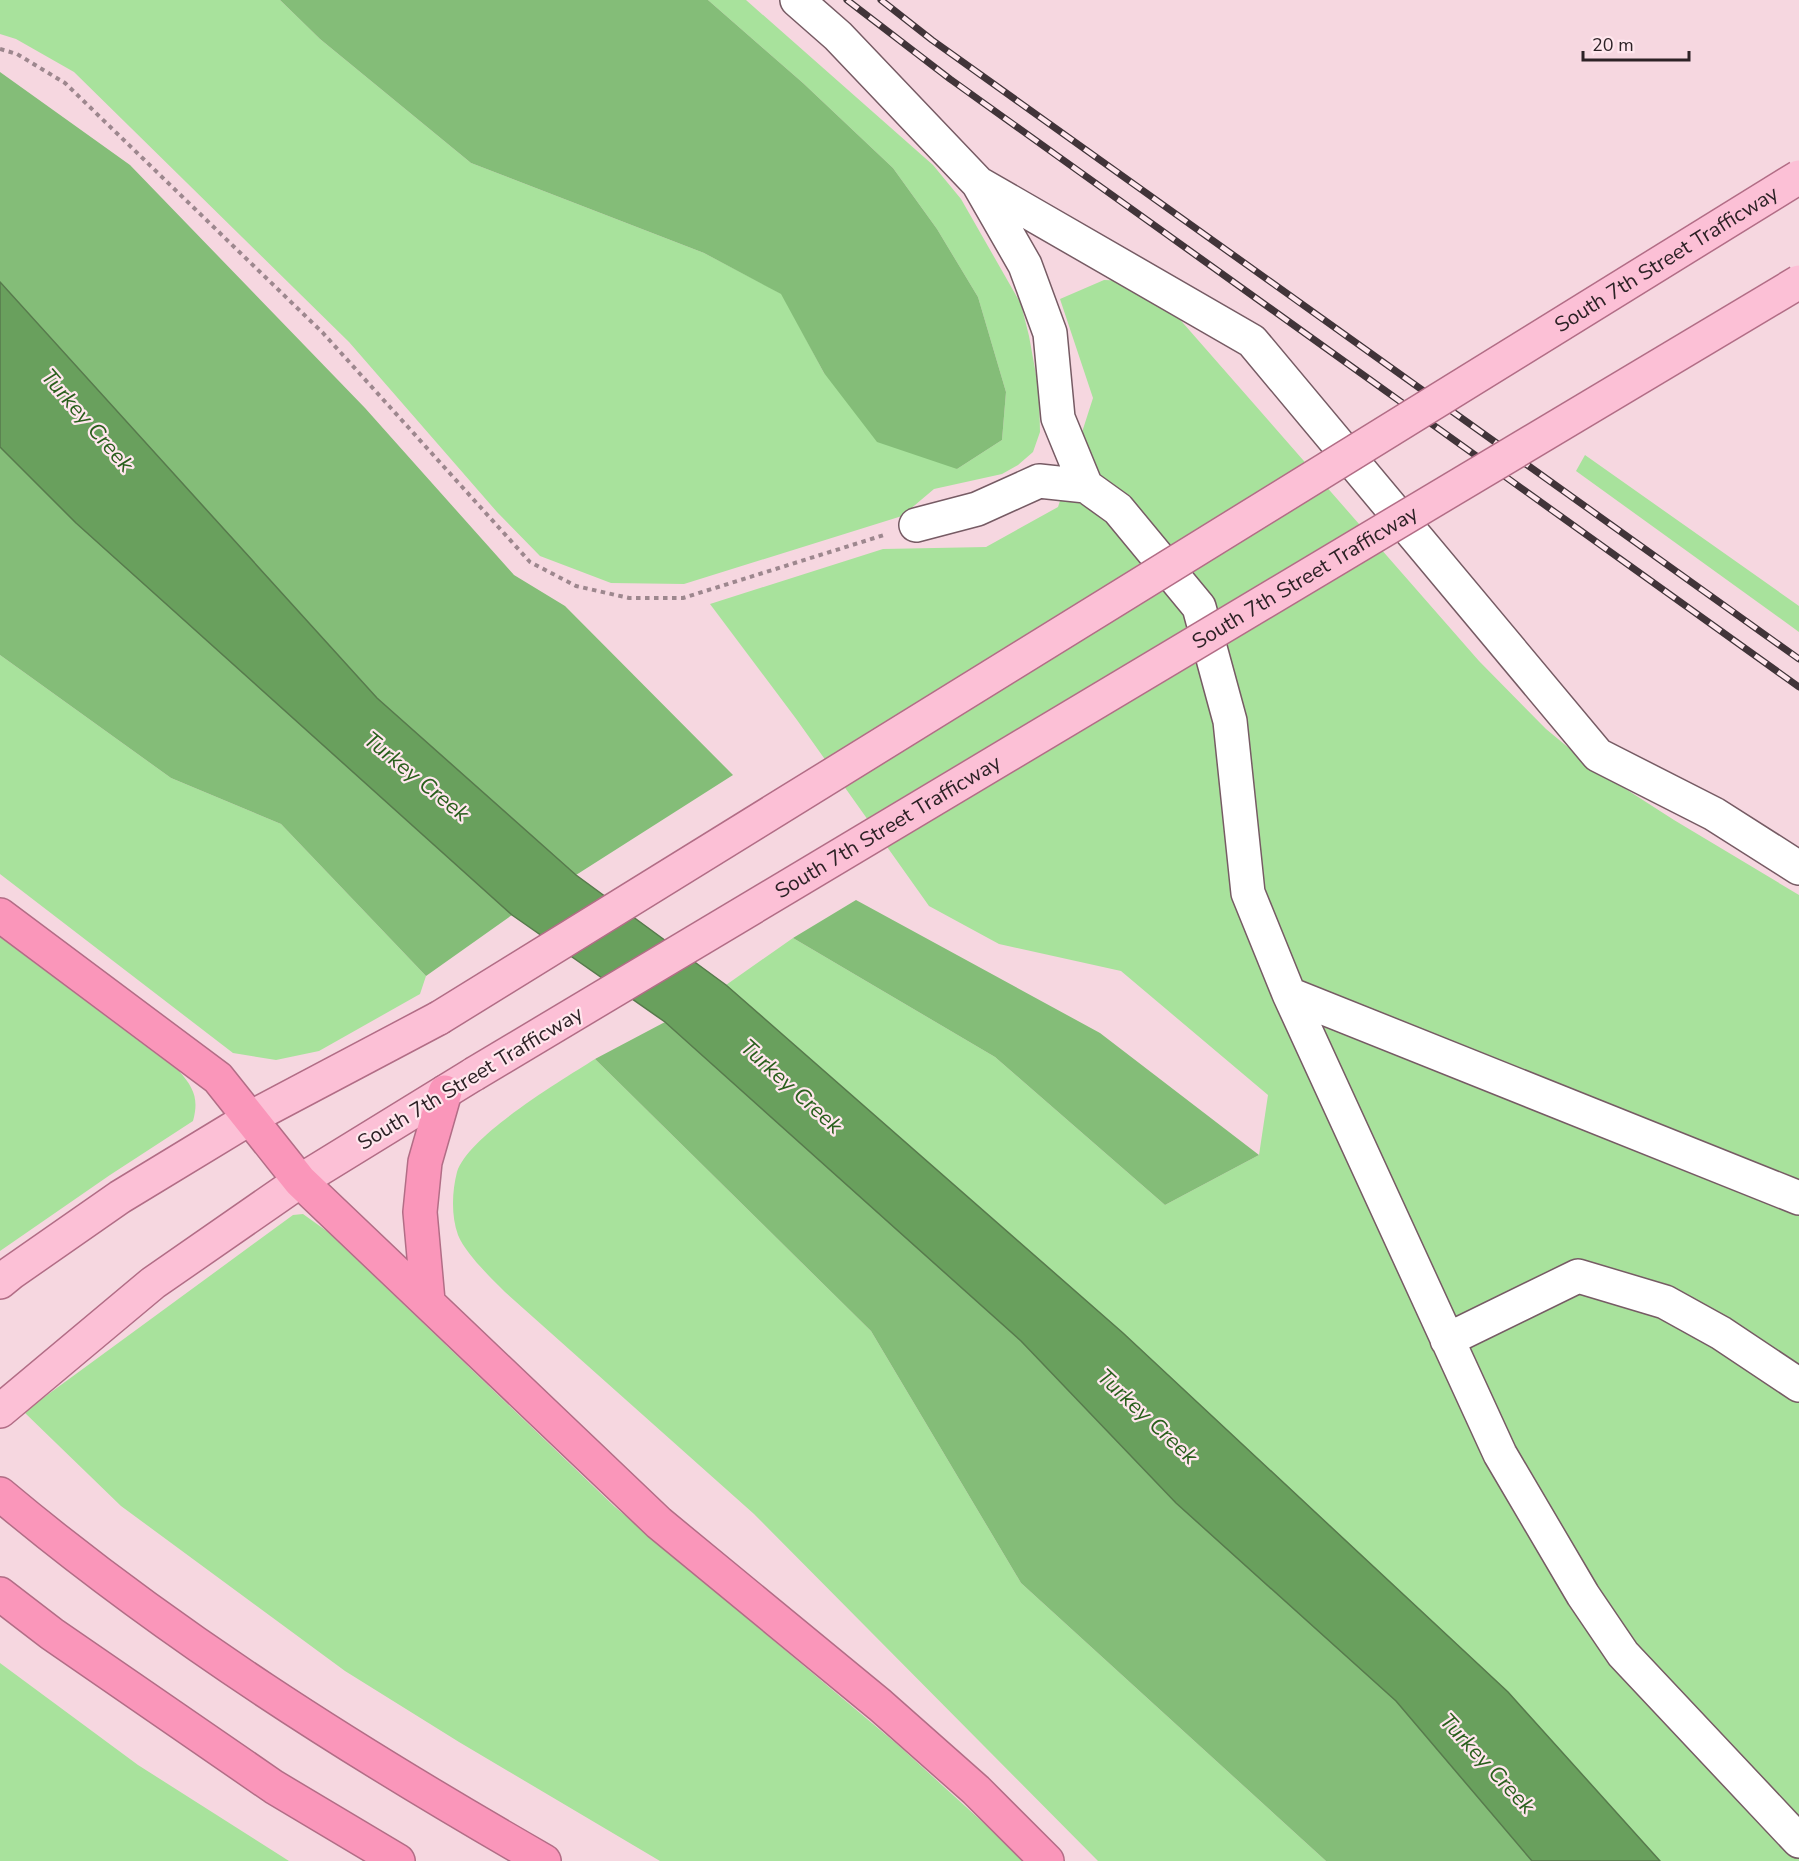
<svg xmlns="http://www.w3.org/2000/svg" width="1799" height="1861" font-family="'Nunito Sans',sans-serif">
<rect width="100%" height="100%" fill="#f6d7e0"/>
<path fill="#a8e29c" d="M0,0h280l40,39 151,124 233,90 78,41 42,79 133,96 45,-29 4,-48 -28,-95 -41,-68 -44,-61 -90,-85 -95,-83h38l187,165 28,34 60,105 8,32 10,55 1,41 -7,20 -15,13 -16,9 -68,15 -32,27 -218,68 -73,-1 -71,-27 -43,-44 -148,-170 -275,-270 -58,-33 -16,-5z
M1104,280l26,1 39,26 310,354 67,68 47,39 81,52 125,75v966h-139l-152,-169 -385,-359 -397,-348 67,-47 202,119 170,148 94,-50 9,-60 -147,-124 -122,-27 -70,-38 -132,-186 -87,-116 173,-55 103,-2 72,-40 35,-109 -33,-99z
M1585,455l214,151v26l-223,-161z
M0,655l171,123 110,46 145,152 -6,18 -101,57 -43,9 -43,-7 -233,-179z
M0,937l179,134c15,17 20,28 14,50l-83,54 -110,76z
M595,1059l276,272 150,252 305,278h-228l-344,-347 -249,-222c-14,-14 -40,-39 -47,-57 -7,-19 -6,-44 -1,-63 12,-37 105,-92 138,-113z
M303,1214l25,18 287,275 283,238 90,82 34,34h-362l-201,-119 -114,-71 -224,-165 -97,-94 269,-197z
M0,1663l138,102 151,96h-289z"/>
<path fill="#84bd78" d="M280,0h428l95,83 90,85 44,61 41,68 28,95 -4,48 -45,29 -80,-27 -53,-69 -43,-79 -77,-41 -233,-90 -151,-124z
M0,72l130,93 235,243 149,167 51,31 168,169 -157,100 -199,-177 -377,-416z
M0,447l76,76 436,392 -86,61 -145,-152 -110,-46 -171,-123z
M856,900l244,133 159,122 -94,50 -170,-148 -202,-119z
M665,1022l356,319 155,162 220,198 136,160h-206l-305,-278 -150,-252 -276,-272z"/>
<path fill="#69a05d" stroke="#577a4c" stroke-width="1.5" d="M0,282l377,416 199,177 150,110 397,348 385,359 152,169h-128l-136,-160 -220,-198 -155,-162 -356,-319 -153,-107 -436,-392 -76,-76z"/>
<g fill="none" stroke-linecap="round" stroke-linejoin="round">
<g stroke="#765b64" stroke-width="36">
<path id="minor" d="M797,0l41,36 140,147 47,82 25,68 8,85 28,68
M978,183l274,158 346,414 116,59 85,54
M916,525l61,-16 62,-28 47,5 32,23 81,98 31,114 18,172 41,101 211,460 83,141 40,59 176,187
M1289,994l510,204
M1447,1340l131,-64 87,26 56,31 78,52"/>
</g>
<g stroke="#b26d86" stroke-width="36">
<path id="major" d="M0,1282l11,-9 109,-76 130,-79 189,-100
M0,1411l153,-128 147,-102 174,-107"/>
</g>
<g stroke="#b26d86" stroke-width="36">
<path id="highway" d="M0,915l218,163 82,103 359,342 221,182 96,85 71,71
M428,1301l-8,-89 5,-50 20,-70
M0,1494c168,141 354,258 544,367
M0,1594l52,40 222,153 124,74"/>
</g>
<path stroke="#9d878e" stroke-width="4" stroke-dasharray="4.5 4.5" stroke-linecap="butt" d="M0,49l17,5 48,29 258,250 207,229 46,24 53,12h54l201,-63"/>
<use href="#minor" stroke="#fff" stroke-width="33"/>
<use href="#major" stroke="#fcc0d6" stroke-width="33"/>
<use href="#highway" stroke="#fa96ba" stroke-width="33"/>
<g stroke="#413439" stroke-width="7">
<path id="rail" d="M847,0l103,79 849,608
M881,0l51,40 867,619"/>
</g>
<use href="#rail" stroke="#ffe6ed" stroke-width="4.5" stroke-dasharray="14" stroke-linecap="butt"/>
<g stroke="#b26d86" stroke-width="36" stroke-linecap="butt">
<g id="major-bridge">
<path id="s1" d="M439,1018l1360,-841"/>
<path id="s2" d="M474,1074l1325,-792"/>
</g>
</g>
<use href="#major-bridge" stroke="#fcc0d6" stroke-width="33"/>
</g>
<g text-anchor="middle" stroke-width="4.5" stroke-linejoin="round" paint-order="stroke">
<g font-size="21" fill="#2d2226" stroke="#ffe6ed">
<text dy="7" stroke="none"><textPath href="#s1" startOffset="1443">South 7th Street Trafficway</textPath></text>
<text dy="7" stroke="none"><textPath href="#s2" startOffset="968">South 7th Street Trafficway</textPath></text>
<text dy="7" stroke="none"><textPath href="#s2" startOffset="482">South 7th Street Trafficway</textPath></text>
<text transform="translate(470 1078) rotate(-31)" y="7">South 7th Street Trafficway</text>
</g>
<g font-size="22" font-style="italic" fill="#295f1c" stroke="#ffe6ed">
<text transform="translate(88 420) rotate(49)" y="8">Turkey Creek</text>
<text transform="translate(417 776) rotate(39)" y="8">Turkey Creek</text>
<text transform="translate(792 1086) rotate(42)" y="8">Turkey Creek</text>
<text transform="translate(1148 1416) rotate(43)" y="8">Turkey Creek</text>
<text transform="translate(1488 1763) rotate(47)" y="8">Turkey Creek</text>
</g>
</g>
<path d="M1583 51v9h106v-9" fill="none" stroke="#2d2226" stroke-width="3"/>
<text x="1592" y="51" font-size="18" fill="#2d2226" stroke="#ffe6ed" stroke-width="4.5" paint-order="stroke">20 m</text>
</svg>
